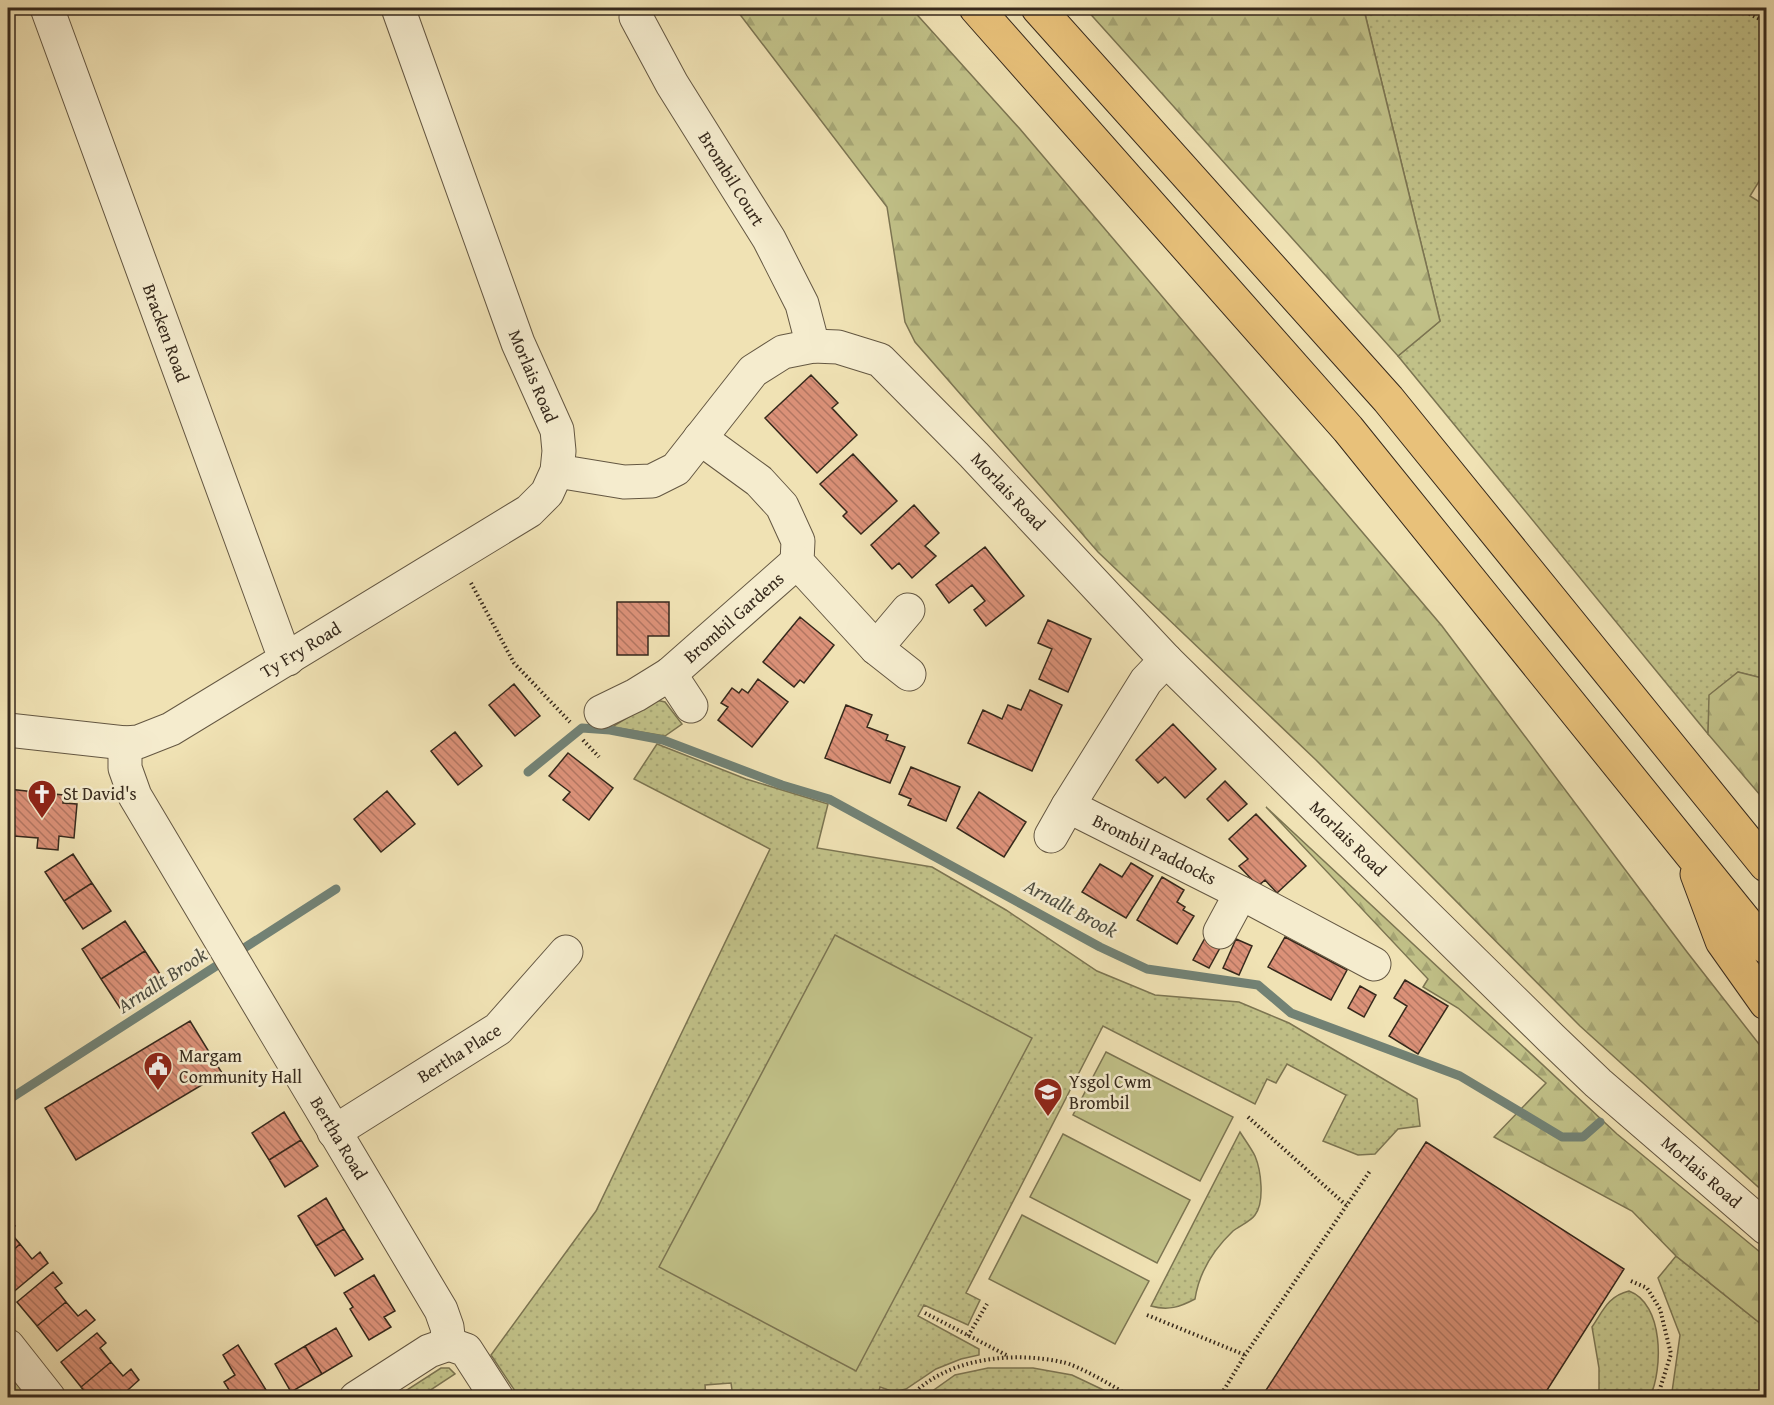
<svg xmlns="http://www.w3.org/2000/svg" width="1774" height="1405" font-family="'Gentium Book Plus',serif">
<defs>
<pattern id="grass-dots" width="8" height="8" patternUnits="userSpaceOnUse" patternTransform="scale(1.5)"><rect width="8" height="8" fill="#c1c188"/><path d="M2 2h.1M6 6h.1" fill="none" stroke="#a6a675" stroke-width="1.8" stroke-linecap="round"/></pattern>
<pattern id="forest-firs" width="22" height="20" patternUnits="userSpaceOnUse" patternTransform="scale(1.5)"><rect width="22" height="20" fill="#c1c188"/><path d="M5 1l3.5 6h-7zM16 11l3.5 6h-7z" fill="#a6a675"/></pattern>
<pattern id="building-back-hatch" width="6" height="6" patternUnits="userSpaceOnUse" patternTransform="scale(1.5)"><rect width="6" height="6" fill="#db9178"/><path d="M-1 5l2 2M0 0l6 6M5-1l2 2" fill="none" stroke="#b27662"/></pattern>
</defs>
<rect width="100%" height="100%" fill="#f0e2b4"/>
<filter id="stains"><feTurbulence type="fractalNoise" baseFrequency=".00333" numOctaves="4"/><feColorMatrix values="0 0 0 0 .2 0 0 0 0 .09 0 0 0 0 .02 0 0 0 .5 -.17"/></filter>
<radialGradient id="worn" r=".72"><stop offset=".6" stop-color="#630" stop-opacity="0"/><stop offset="1" stop-color="#630" stop-opacity=".3"/></radialGradient>
<path fill="url(#grass-dots)" stroke="#7c7552" stroke-width="1.5" d="M1359,8h407v162l-16,26 16,10v473l-28,-7 -28,23 -2,39 -310,-378 42,-35 -75,-307z
M656,700l9,2 17,22 -17,12 -53,-9z
M657,744l89,35 82,25 -11,44 115,19 74,43 91,61 58,24 84,7 50,21 128,76 3,27 -22,3 -23,25 -17,1 -35,-14 23,-46 -59,-31 -11,19 -9,-4 -12,25 -152,-78 -137,267 14,7 -12,25 -44,-20 -6,11 61,33v6l-18,4 -25,10 -30,20 -12,3 -14,-5 -3,11 -144,-1 -2,-14 -26,2 1,12h-187l-28,-42 105,-144 174,-362 -136,-70z
M1240,1132c5,8 11,16 15,24 6,14 10,46 0,59 -5,7 -16,11 -22,16 -20,19 -34,42 -38,68 -15,8 -27,12 -44,7z
M1676,1256l90,72v69h-97l3,-5 8,-57 -22,-57z
M1629,1291c35,13 34,78 21,106h-51v-29l-7,-41c11,-16 16,-31 37,-36z
M8,1367l24,30h-24z
M441,1368h8l6,6 -35,23h-24z
M988,1368h45l39,7 42,20 -1,3 -189,-1 31,-22z"/>
<path fill="url(#forest-firs)" stroke="#7c7552" stroke-width="1.5" d="M735,8h176l109,121 422,497 245,326 79,101v141l-186,-168 -264,-266 -218,-208 -183,-210 -10,-20 -18,-115z
M1085,8h274l6,6 75,307 -42,35z
M1738,672l28,7v123l-58,-68 1,-39z
M1266,807l351,327 149,123v71l-90,-72 -44,-45 -138,-74 52,-54 -88,-75 -35,-21 5,-8z"/>
<path fill="#c1c188" stroke="#7c7552" stroke-width="1.5" d="M835,935l197,103 -176,333 -197,-104z
M1106,1052l127,65 -33,64 -127,-66z
M1063,1134l127,66 -33,63 -127,-66z
M1022,1215l127,66 -34,63 -126,-65z"/>
<g fill="none" stroke-linecap="round" stroke-linejoin="round">
<path stroke="#728275" stroke-width="9" d="M528,772l54,-44 28,2 53,10 119,45 47,14 271,148 47,22 111,16 33,28 169,63 102,61h21l17,-15
M8,1100l328,-211"/>
</g>
<path fill="url(#building-back-hatch)" stroke="#36291c" stroke-width="1.5" d="M811,375l27,28 -6,5 25,27 -40,38 -52,-55z
M853,454l44,47 -36,33 -18,-18 4,-4 -27,-28z
M914,505l25,28 -14,13 11,10 -24,22 -13,-15 -7,6 -21,-24z
M985,547l39,49 -38,30 -12,-16 11,-9 -13,-16 -23,18 -13,-18z
M617,602h52v34h-21v19h-31z
M800,617l34,28 -30,38 -4,-3 -6,7 -31,-25z
M1048,620l43,19 -23,53 -29,-13 13,-30 -14,-6z
M758,679l30,23 -36,45 -34,-27 10,-13 -7,-4 11,-15 7,5 3,-4 6,4z
M514,684l26,32 -25,20 -26,-31z
M1030,690l32,15 -30,66 -64,-28 15,-33 19,9 6,-14 13,5z
M846,705l26,10 -5,12 21,8 -2,5 19,7 -15,36 -65,-25z
M1173,724l43,45 -31,29 -20,-21 -7,6 -22,-23z
M455,732l27,34 -24,19 -27,-34z
M568,753l45,35 -24,32 -26,-20 7,-8 -21,-16z
M911,767l49,20 -14,34 -38,-16 3,-6 -12,-5z
M1225,781l22,23 -19,17 -21,-22z
M8,789l55,6v8l14,1 -3,34 -15,-2 -1,14 -21,-2 1,-10 -24,-2 -2,18h-4z
M387,791l28,33 -34,28 -27,-33z
M979,792l47,30 -22,35 -47,-29z
M1256,814l50,52 -29,27 -12,-13 -7,6 -19,-20 9,-7 -19,-20z
M73,854l19,29 -28,18 -19,-29z
M1131,863l22,13 -27,42 -44,-26 18,-28 22,13z
M1162,877l22,13 -7,12 8,5 -2,3 11,6 -17,28 -40,-24z
M92,883l19,28 -28,18 -19,-28z
M125,921l20,30 -44,28 -19,-30z
M1285,937l62,33 -16,30 -63,-33z
M1205,938l16,8 -12,22 -16,-8z
M1236,939l16,7 -13,29 -16,-7z
M145,951l19,29 -44,28 -19,-29z
M1405,980l43,26 -30,48 -29,-18 18,-30 -13,-8z
M1360,986l16,9 -12,22 -16,-9z
M190,1021l32,52 -146,87 -31,-52z
M284,1112l17,28 -32,20 -17,-27z
M301,1140l17,26 -33,21 -16,-27z
M1426,1142l198,127 -82,129h-281z
M326,1198l18,31 -28,17 -18,-30z
M8,1217l7,9 -6,5 11,13 -12,11z
M344,1229l19,30 -28,17 -19,-30z
M20,1244l12,15 8,-7 8,11 -37,31 -3,-4v-35z
M53,1272l9,11 -7,5 11,14 -29,24 -20,-24z
M374,1275l21,36 -11,6 7,10 -22,13 -19,-31 3,-2 -9,-14z
M66,1302l12,14 8,-6 9,10 -38,31 -20,-25z
M336,1328l16,28 -30,18 -17,-28z
M97,1333l9,10 -6,5 11,14 -30,25 -20,-25z
M238,1345l33,53h-37l-10,-16 11,-7 -12,-20z
M305,1346l17,28 -31,18 -16,-28z
M111,1362l12,14 8,-7 8,11 -20,18h-29l-9,-11z"/>
<g fill="none" stroke-linecap="round" stroke-linejoin="round">
<g stroke="#645742" stroke-width="35">
<g id="minor">
<path id="s1" d="M47,8l233,637 8,14"/>
<path id="s2" d="M636,17l36,67 97,155 33,65 11,42"/>
<path d="M700,438l59,43 23,25 16,35 -1,21 79,86 33,26"/>
<path id="s3" d="M557,471l67,11 28,-1 24,-12 77,-98 30,-19 30,-6 25,1 42,13 94,95 192,205 385,378 47,45 168,145"/>
<path d="M876,648l32,-38"/>
<path id="s4" d="M1166,660l-20,21 -78,125 173,87 133,71"/>
<path d="M670,674l21,32"/>
<path id="s5" d="M601,712l35,-17 34,-21 127,-112"/>
<path id="s6" d="M8,730l117,13 13,-1 33,-13 358,-218 18,-18 10,-22 2,-20 -2,-21 -39,-87 -120,-335"/>
<path id="s7" d="M125,743v25l10,28 306,514 6,17 2,17"/>
<path d="M1051,836l17,-30"/>
<path d="M1220,932l21,-39"/>
<path id="s8" d="M334,1132l164,-103 68,-77"/>
<path d="M449,1344l17,6 31,48"/>
<path d="M8,1346l41,52"/>
<path d="M356,1398l73,-47 20,-7"/>
</g>
</g>
<g stroke="#36291c" stroke-width="35">
<path id="highway" d="M976,8l372,421 418,518
M1038,8l350,391 378,466
M1697,874l25,67 44,62"/>
</g>
<path stroke="#36291c" stroke-width="4" stroke-dasharray="1.5 3" stroke-linecap="butt" d="M1737,8l29,14
M471,583l43,80 56,59
M583,740l16,17
M1248,1117l98,88
M1631,1281l16,7 13,21 11,45 -14,44
M925,1313l83,43
M1147,1315l98,40
M968,1336l19,-32
M881,1394l10,4
M909,1398c37,-40 102,-47 153,-36 16,3 55,26 70,36
M1219,1398l26,-43 125,-184"/>
<use href="#minor" stroke="#f5ecce" stroke-width="33"/>
<use href="#highway" stroke="#e8c17a" stroke-width="33"/>
</g>
<defs>
<g id="church-pin" transform="scale(1.5)"><path d="M0 17L-7.5 6A9.5 9.5 0 1 1 7.5 6Z" fill="#8f2418" stroke="#f5ecce"/><path d="M-1.2-6h2.4v3.5h3.3v2.4h-3.3V6h-2.4V-.1h-3.3v-2.4h3.3Z" fill="#fff"/></g>
<g id="civic-pin" transform="scale(1.5)"><path d="M0 17L-7.5 6A9.5 9.5 0 1 1 7.5 6Z" fill="#8f2418" stroke="#f5ecce"/><path d="M-.6-6.5H3V-4.5H.6V-3L4-1V1h2V6H-6V1h2V-1L-.6-3ZM-1.2 2.5V6h2.4V2.5Z" fill="#fff"/></g>
<g id="school-pin" transform="scale(1.5)"><path d="M0 17L-7.5 6A9.5 9.5 0 1 1 7.5 6Z" fill="#8f2418" stroke="#f5ecce"/><path d="M0-5L7-2L0 1L-7-2ZM-4 1L0 2.5L4 1V4Q0 6-4 4Z" fill="#fff"/></g>
</defs>
<g fill-rule="evenodd">
<use href="#church-pin" x="42" y="794"/>
<use href="#civic-pin" x="158" y="1066"/>
<use href="#school-pin" x="1048" y="1092"/>
</g>
<g text-anchor="middle" stroke-width="5" stroke-linejoin="round" paint-order="stroke">
<g font-size="18" fill="#36291c" stroke="#f5ecce">
<text dy="6" stroke="none"><textPath href="#s2" startOffset="188">Brombil Court</textPath></text>
<text dy="6" stroke="none"><textPath href="#s1" startOffset="346">Bracken Road</textPath></text>
<text transform="translate(533 376) rotate(67)" y="6">Morlais Road</text>
<text dy="6" stroke="none"><textPath href="#s3" startOffset="566">Morlais Road</textPath></text>
<text dy="6" stroke="none"><textPath href="#s5" startOffset="164">Brombil Gardens</textPath></text>
<text dy="6" stroke="none"><textPath href="#s6" startOffset="318">Ty Fry Road</textPath></text>
<text dy="6" stroke="none"><textPath href="#s3" startOffset="1052">Morlais Road</textPath></text>
<text dy="6" stroke="none"><textPath href="#s4" startOffset="273">Brombil Paddocks</textPath></text>
<text dy="6" stroke="none"><textPath href="#s8" startOffset="148">Bertha Place</textPath></text>
<text dy="6" stroke="none"><textPath href="#s7" startOffset="453">Bertha Road</textPath></text>
<text dy="6" stroke="none"><textPath href="#s3" startOffset="1538">Morlais Road</textPath></text>
</g>
<g font-size="18" fill="#36291c" stroke="#f5ecce" text-anchor="start">
<text x="63" y="800">St David's</text>
<text x="179" y="1062">Margam<tspan x="179" dy="21">Community Hall</tspan></text>
<text x="1069" y="1088">Ysgol Cwm<tspan x="1069" dy="21">Brombil</tspan></text>
</g>
<g font-size="20" font-style="italic" fill="#4f4e41" stroke="#f5ecce">
<text transform="translate(1071 908) rotate(28)" y="7">Arnallt Brook</text>
<text transform="translate(162 980) rotate(-33)" y="7">Arnallt Brook</text>
</g>
</g>
<rect width="1774" height="1405" fill="none" stroke="#f0e2b4" stroke-width="30"/>
<rect x="9" y="9" width="1756" height="1387" fill="none" stroke="#36291c" stroke-width="3"/>
<rect x="15" y="15" width="1744" height="1375" fill="none" stroke="#36291c" stroke-width="1.5"/>
<rect width="100%" height="100%" filter="url(#stains)"/>
<rect width="100%" height="100%" fill="url(#worn)"/>
</svg>
